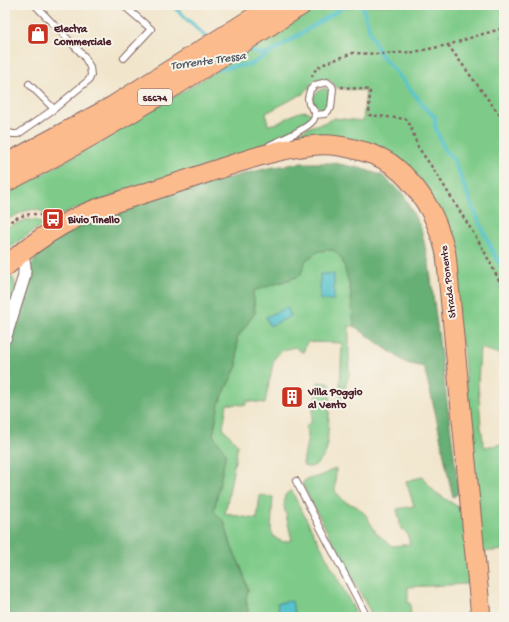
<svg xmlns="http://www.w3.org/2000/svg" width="509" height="622" font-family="'Gochi Hand',sans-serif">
<rect width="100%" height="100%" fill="#f7f3e8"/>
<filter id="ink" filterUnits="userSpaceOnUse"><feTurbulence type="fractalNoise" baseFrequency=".025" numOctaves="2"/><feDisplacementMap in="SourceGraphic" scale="8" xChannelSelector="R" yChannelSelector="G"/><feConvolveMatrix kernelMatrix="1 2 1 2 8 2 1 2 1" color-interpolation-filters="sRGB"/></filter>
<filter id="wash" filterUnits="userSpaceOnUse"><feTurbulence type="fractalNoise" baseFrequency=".012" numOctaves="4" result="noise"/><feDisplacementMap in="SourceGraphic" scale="16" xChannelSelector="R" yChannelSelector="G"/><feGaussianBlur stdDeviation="0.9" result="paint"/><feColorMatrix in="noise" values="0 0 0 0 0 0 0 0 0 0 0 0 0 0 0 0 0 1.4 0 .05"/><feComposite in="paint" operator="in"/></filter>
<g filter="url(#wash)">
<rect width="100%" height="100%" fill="#f1e5cb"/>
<path fill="#7ecb89" stroke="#64755a" d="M317,5h187v29l-4,3 4,-1v324l-4,-6 -20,-6 -2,35 3,44 3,20 20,-3v106l-23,2 -18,-205 -48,-173 -12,-13 -18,-10 -115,-5 42,-20 12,-3 10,-5 29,3 3,-30 -29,-3 -8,-9 -15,2 -10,12 -38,20 2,12c4,-1 9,-1 12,-3 9,-4 24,-17 32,-7l-1,5 -65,33 -177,58 -14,7c-6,-2 -12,-6 -17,-8 -9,-3 -25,7 -33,11v-25l19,-12 38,-21 135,-80z
M325,88l4,3 -1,12 -4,6 -5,-1 -5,-5c-2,-9 3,-12 11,-15z
M25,220c7,0 14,-1 18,5l-23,15 -15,12v-24z
M333,250l9,9 8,28 4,39h-5v49l-10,31 3,-63 -35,-1 -4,11 -8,-6 -14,4 -7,8 -9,44 -19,-2v4l-19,-1 -4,24 15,17 -13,69 32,5 3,-24 13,2 -2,34 4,7 8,4 9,-2 -8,-33 1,-12 6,-5 67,127h-109l-3,-18 2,-9 -5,-18 -11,-24 -8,-27 -10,-10 12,-58 -13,-17 6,-33 18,-37v-28l18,-25 -2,-22 47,-15 6,-16 13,-9z
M11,276l2,2 3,9 -11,33 1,-7 -1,-1v-31z
M318,382l11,1 2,2 -4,64c-3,9 -12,22 -23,17l-1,-3 5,-27v-4l-3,-4 6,-7z
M336,468l-1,23 10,11 11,4 10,9 10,18 16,13 18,-2 -3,-11 -6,-5 -4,-19 17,-3 -8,-25 16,-4 13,15 23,15 3,-1 8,67 -1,11 -60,3v16h2l1,14h-38l-71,-133 3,-4 15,-4z"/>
<path fill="#66af75" stroke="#586750" d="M301,163h33l26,5 23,8 20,18 18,34 8,36 30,229 -6,4 -4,-17 -14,-69 -11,-44 -18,-4 -52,-37 -4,-39 -8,-28 -9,-9 -14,1 -13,9 -6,16 -47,15 2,22 -18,25v28l-18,37 -6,32 13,18 -12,58 10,10 8,27 11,24 5,18 -2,9 3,18h-244v-270l17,-54 5,-18 5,-11 8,-12 12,-10 29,-18 56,-23 131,-33z"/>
<path fill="#56c3cc" stroke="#50717c" d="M320,274h14v26h-14z
M287,307l4,9 -21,10 -4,-9z
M292,601l3,16h-15l-3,-14z"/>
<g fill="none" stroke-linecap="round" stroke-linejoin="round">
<path stroke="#56c3cc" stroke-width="4" d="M172,5l33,31 6,1
M362,5l9,30 9,19 37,43 8,11 10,9v9l9,23 9,9 20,50 20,44 11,18
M246,49l20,6
M217,69l35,-5 95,-59"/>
</g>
</g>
<g filter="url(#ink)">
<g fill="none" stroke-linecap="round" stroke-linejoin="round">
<g stroke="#846463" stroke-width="8">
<path id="service" d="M123,5l28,24 -27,29
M29,84l25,25
M5,132l8,2h5l36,-25 30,-25 5,-4 2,-5 -1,-8 -6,-11 -49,-51
M270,145c9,-4 41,-18 44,-26 1,-2 1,-5 1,-7l-6,-8 -1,-6 2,-8 5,-5 12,-3 5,4 1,3 -2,19 -6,6 -10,1
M296,481l71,136"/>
</g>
<g stroke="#846463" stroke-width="14">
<path id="minor" d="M5,338l19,-61c1,-9 2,-15 -5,-23"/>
</g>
<g stroke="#846463" stroke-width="21">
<path id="primary" d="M5,267c22,-20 46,-37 72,-50 15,-7 30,-12 46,-17 20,-6 40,-13 60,-19 43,-14 90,-33 135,-36 12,-1 24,1 36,4 13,3 25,7 36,14 4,3 8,7 12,10 17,17 31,38 38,61 3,6 4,13 6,20l35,363"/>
</g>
<g stroke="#846463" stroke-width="22">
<path id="trunk" d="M5,165l107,-58 162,-102
M5,182c103,-52 200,-115 296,-177"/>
</g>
<path stroke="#846463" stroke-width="2.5" stroke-dasharray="3 3" stroke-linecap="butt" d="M448,45l56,76
M312,77l1,-4 4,-5 9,-5 27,-10 27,1 34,-2 34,-7 28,-9 28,-8
M341,87l29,3 -1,25 37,4 4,6 8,22 18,26 46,74 22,43
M5,224c13,-7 27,-15 41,-6"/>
<use href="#service" stroke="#fff" stroke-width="6"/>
<use href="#minor" stroke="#fff" stroke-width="12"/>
<use href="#primary" stroke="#fbbb8d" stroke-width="19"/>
<use href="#trunk" stroke="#fbbb8d" stroke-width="20"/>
</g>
</g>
<defs>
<g id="shop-square" transform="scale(1.15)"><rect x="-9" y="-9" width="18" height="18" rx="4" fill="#c8321e" stroke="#f7f3e8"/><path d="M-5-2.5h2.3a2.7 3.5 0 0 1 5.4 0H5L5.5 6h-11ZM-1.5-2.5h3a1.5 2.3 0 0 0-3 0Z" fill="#fff"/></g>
<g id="bus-square" transform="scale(1.15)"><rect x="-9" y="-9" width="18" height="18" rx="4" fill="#c8321e" stroke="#f7f3e8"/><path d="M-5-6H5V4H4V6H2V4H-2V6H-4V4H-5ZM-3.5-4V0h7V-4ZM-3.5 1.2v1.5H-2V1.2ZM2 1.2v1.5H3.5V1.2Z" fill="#fff"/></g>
<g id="building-square" transform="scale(1.15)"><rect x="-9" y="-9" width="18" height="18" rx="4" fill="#c8321e" stroke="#f7f3e8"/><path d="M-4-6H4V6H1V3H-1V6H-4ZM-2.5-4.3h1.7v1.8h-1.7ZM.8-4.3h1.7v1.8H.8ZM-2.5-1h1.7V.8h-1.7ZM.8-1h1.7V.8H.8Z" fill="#fff"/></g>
</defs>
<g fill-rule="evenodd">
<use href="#shop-square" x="38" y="34"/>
<use href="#bus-square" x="53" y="219"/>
<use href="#building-square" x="292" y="397"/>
</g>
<g text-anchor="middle" stroke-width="4" stroke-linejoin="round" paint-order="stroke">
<rect fill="#f7f3e8" stroke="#7e5f64" stroke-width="1" x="138" y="89" width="34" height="16" rx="3"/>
<g font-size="10" font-weight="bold" fill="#4a1f2b">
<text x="155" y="101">SS674</text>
</g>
<g font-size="11" font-weight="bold" fill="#4a1f2b" stroke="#f7f3e8" text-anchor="start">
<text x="54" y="32">Electra<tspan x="54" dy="13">Commerciale</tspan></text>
<text x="68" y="223">Bivio Tinello</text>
<text x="308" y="395">Villa Poggio<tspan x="308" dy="13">al Vento</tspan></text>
</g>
<g font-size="11" fill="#4a1f2b" stroke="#f7f3e8">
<text transform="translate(447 282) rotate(-97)" y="4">Strada Ponente</text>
</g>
<g font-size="12" font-style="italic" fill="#4e5863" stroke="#f7f3e8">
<text transform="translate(208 60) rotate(-8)" y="4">Torrente Tressa</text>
</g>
</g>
<rect width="509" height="622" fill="none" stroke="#f7f3e8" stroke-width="20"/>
</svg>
